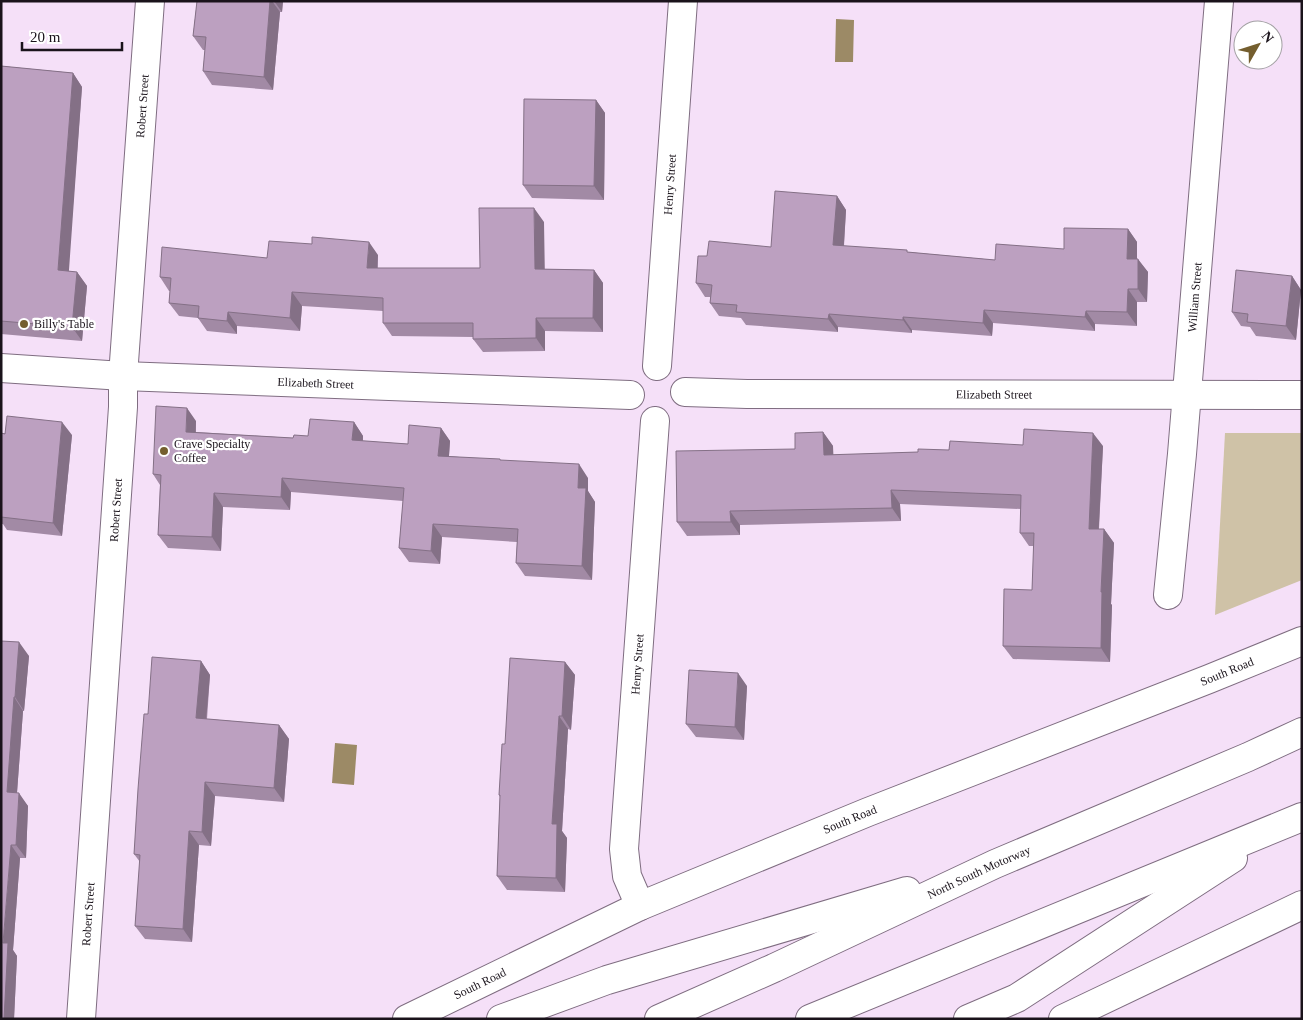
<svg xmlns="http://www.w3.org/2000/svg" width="1303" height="1020" font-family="'Times New Roman',serif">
<rect width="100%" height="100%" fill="#f5e0f8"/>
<path fill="#cfc2a7" d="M1225,433h77v147l-87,35z"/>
<path fill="#9c8a66" d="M836,19l18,1 -1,42h-18z
M335,743l22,2 -3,40 -22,-2z"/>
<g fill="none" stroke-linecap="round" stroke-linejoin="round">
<g stroke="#7f6d81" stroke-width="30">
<g id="minor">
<path id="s1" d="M657,366l26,-365"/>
<path id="s2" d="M1,368l122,8 507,19"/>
<path id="s3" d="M685,392l62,2 555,1"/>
<path id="s4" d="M1168,595l14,-141 37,-453"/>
<path id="s5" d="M640,906l-13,-30 -3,-27 31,-428"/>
<path id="s6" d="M81,1019l42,-612v-31l27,-375"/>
</g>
</g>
<g stroke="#7f6d81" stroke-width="30">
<g id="primary">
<path id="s7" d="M407,1019l233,-113 228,-94 341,-133 93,-38"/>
<path d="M1063,1019l239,-114"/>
</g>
</g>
<g stroke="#7f6d81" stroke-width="30">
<g id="motorway">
<path d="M501,1019l106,-39 300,-89"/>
<path id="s8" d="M659,1019l115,-51 221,-104 253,-107 54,-25"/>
<path d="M810,1019l492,-202"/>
<path d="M968,1019l49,-21 216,-140"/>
</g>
</g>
<use href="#minor" stroke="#fff" stroke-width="28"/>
<use href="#primary" stroke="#fff" stroke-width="28"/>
<use href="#motorway" stroke="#fff" stroke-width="28"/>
</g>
<path fill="#a28aa5" d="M197,1h86l-1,11h-2l-7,78 -61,-5 -9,-14 2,-21h-2l-10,-14z
M1,66l72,7 9,14 -14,184 9,1 10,14 -5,55 -81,-7z
M596,100l9,13 -1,87 -72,-2 -9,-13z
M837,196l9,14 -2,36 64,6 87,8 69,-11 64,-20 9,13v17l11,13 -1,30h-10v24l-42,-2v7l-102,-8 -1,13 -80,-6v3l-74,-6v5l-92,-7 -5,-7 -22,-2 -9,-13v-6h-5l-9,-14 11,-27 64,-9z
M544,222v47l50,1 9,13v49l-58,-1v20l-62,1 -10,-13v-2l-81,-1 -9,-13v-12l-81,-5 -2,25 -63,-5v8l-30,-3 -9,-13 -19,-2 -10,-13 1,-12h-1l-9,-14 107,-19 111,-3v13h102z
M1292,276l9,14 -5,50 -40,-4 -6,-9 -9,-1 -9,-14z
M196,421v11l97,6 15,-2 46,-14 9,14v5l45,3 33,-16 9,13 -1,15 52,5 87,17v13l7,11 -3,78 -67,-4 -9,-13 1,-21 -75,-5 -2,27 -31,-2 -10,-14 4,-47 -112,-9 -1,18 -67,-3 -2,44 -53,-3 -10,-13 2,-50 -7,-11z
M823,432l10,14v9l85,-3 105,-7 80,1 -4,83h5l10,14 -3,61 1,1 -2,57 -97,-3 -10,-13 29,-56 2,-44h-5l-9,-13 1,-24 -121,-5 1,17 -161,4v10l-53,1 -10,-14z
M1,433l71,2 -10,101 -55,-6 -4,-6h-2z
M1,641l28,15 -5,55h-1l-6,82 11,13 -2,52h-6l-7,92 4,6 -3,63z
M201,661l9,14 -3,44 72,6 10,14 -5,63 -69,-6 -4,50 -12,-1 -7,97 -47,-3 -10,-13 5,-64 -6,-8 14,-140z
M565,662l10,13 -4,55 -3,-1 -6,102 5,7 -2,54 -58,-2 -10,-14 3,-79 -1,-2 6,-51z
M747,686l-3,54 -48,-3 -10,-13z"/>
<path fill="#847086" d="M270,1h2l8,11 -7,78 -9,-13z
M274,1h9l-1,11z
M73,73l9,14 -14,197 -10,-14z
M596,100l9,13 -1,87 -10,-14z
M837,196l9,14 -3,48 -10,-13z
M534,208l10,14 1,60 -10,-13z
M1128,229l9,13v30l-10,-13z
M369,242l9,13 -2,26 -9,-13z
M1138,259l10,13 -1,30 -9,-13z
M594,270l9,13v49l-10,-14z
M77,272l10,14 -5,55 -10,-14z
M1292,276l9,14 -5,50 -10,-14z
M1128,289l9,13v24l-10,-14z
M292,292l10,14 -2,25 -10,-13z
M984,310l9,13 -1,13 -9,-13z
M1086,311l9,13v7l-10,-14z
M228,312l9,14v8l-10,-13z
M829,314l9,13v5l-10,-13z
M903,317l9,13v3l-9,-13z
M536,318l9,13v20l-9,-13z
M187,408l9,13 -1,24 -9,-13z
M62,422l10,13 -10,101 -9,-13z
M354,422l9,14 -1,18 -10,-14z
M441,428l9,13 -2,28 -10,-13z
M823,432l10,14 1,23 -10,-14z
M1093,433l10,13 -5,96 -9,-13z
M579,464l9,14v13l7,11 -3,78 -10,-14 -4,-78z
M282,478l9,14 -1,18 -9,-13z
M891,490l9,14 1,17 -9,-13z
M214,493l9,14 -2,44 -9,-14z
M730,511l10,14v10l-9,-13z
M433,524l9,13 -2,27 -9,-13z
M1104,529l10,14 -3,61 1,1 -2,57 -9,-14v-56z
M19,642l10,14 -5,55 -9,-14z
M201,661l9,14 -5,57 -9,-14z
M565,662l10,13 -4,55 -9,-14z
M738,673l9,13 -3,54 -9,-13z
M14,697l9,14 -7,95 -9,-14z
M559,716l9,13 -6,102 5,7 -2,54 -9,-14 -4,-54z
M279,725l10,14 -5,63 -10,-14z
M205,782l10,14 -4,50 -9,-14z
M19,793l9,13 -2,52 -10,-13z
M189,831l10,14 -7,97 -9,-13z
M11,845l9,13 -7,92 4,6 -3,63h-10l-1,-76z"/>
<path fill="#bca0c0" stroke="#847086" d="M197,1h73l-6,76 -61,-6 3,-34 -13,-1z
M1,66l72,7 -15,197 19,2 -5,55 -71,-6z
M524,99l72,1 -2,86 -71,-1z
M775,191l62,5 -4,49 74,5v2l88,8 1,-16 68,5v-21l64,1 -1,30h11v30h-10l-1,23 -41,-1 -1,6 -101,-7 -1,13 -80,-6v3l-74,-6 -1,5 -92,-7 1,-7 -27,-2 2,-18 -16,-2 2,-27h9l2,-15 62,6z
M479,208h55l1,61 59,1 -1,48h-57v20l-63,1v-16h-90v-25l-91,-6 -2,26 -62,-6 -1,9 -29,-3 1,-12 -30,-3 2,-25 -11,-1 2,-30 105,11 2,-17 43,3v-7l57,5 -2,26h113z
M1236,270l56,6 -6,50 -39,-4 1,-8 -16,-2z
M156,406l31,2 -1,24 107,6 1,-3 14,1 2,-17 44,3 -2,18 56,4 1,-19 32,3 -3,28 62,3v1l79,4 -1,24h8l-4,78 -66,-3 2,-34 -85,-5 -2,27 -32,-3 5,-60 -122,-10 -1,19 -67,-4 -2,44 -54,-2 3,-60 -8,-1z
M7,416l55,6 -9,101 -52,-6v-84l4,1z
M1024,429l69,4 -4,96h15l-3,63h1l-1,56 -98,-2 1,-57 28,1 2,-57h-14l1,-38 -130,-5 1,18 -162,3 1,11h-54l-1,-71 119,-2v-16l28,-1 1,23 94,-3v-3l31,1 1,-9 73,4z
M1,641l18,1 -4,55h-1l-7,95 12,1 -3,52h-5l-8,98h5l-4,76h-3z
M152,657l49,4 -5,57 83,7 -5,63 -69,-6 -3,50 -13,-1 -6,98 -48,-3 5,-71 -6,-1 4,-65 6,-75h4z
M510,658l55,4 -3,54h-3l-7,108h5l-1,54 -59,-2 3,-81h-1l3,-51h3z
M689,670l49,3 -3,54 -49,-3z"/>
<g fill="#745e2e" stroke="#fff" stroke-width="2">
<circle cx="24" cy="324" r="5"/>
<circle cx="164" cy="451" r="5"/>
</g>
<g text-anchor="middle" stroke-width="4.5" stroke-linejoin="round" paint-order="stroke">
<g font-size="12" fill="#1a131b" stroke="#fff">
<text dy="4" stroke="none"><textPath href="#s6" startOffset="915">Robert Street</textPath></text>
<text dy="4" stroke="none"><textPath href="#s1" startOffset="182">Henry Street</textPath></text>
<text dy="4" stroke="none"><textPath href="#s4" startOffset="299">William Street</textPath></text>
<text dy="4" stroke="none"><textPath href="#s2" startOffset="315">Elizabeth Street</textPath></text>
<text dy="4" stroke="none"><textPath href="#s3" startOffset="309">Elizabeth Street</textPath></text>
<text dy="4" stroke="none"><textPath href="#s6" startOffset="510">Robert Street</textPath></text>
<text dy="4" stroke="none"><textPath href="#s5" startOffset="245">Henry Street</textPath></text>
<text dy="4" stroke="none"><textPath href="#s7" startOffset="891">South Road</textPath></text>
<text dy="4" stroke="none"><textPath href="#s7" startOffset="486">South Road</textPath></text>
<text dy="4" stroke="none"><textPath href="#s8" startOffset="352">North South Motorway</textPath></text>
<text dy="4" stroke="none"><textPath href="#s6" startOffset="105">Robert Street</textPath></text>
<text dy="4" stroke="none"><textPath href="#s7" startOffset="81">South Road</textPath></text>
</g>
<g font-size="12" fill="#1a131b" stroke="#fff" text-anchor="start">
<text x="34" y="328">Billy's Table</text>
<text x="174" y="448">Crave Specialty<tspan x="174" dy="14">Coffee</tspan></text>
</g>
</g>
<rect width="1303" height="1020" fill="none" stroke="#1a131b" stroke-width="5"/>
<g transform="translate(1258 45) rotate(51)"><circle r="24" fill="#ffffff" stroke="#a3a1a4"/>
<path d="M0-4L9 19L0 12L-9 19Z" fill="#745e2e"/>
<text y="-8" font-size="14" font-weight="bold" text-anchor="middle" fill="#1a131b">N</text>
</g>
<path d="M22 42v8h100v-8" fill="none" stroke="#1a131b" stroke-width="2.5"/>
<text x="30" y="42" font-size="15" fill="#1a131b" stroke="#ffffff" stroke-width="4" paint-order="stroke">20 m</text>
</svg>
